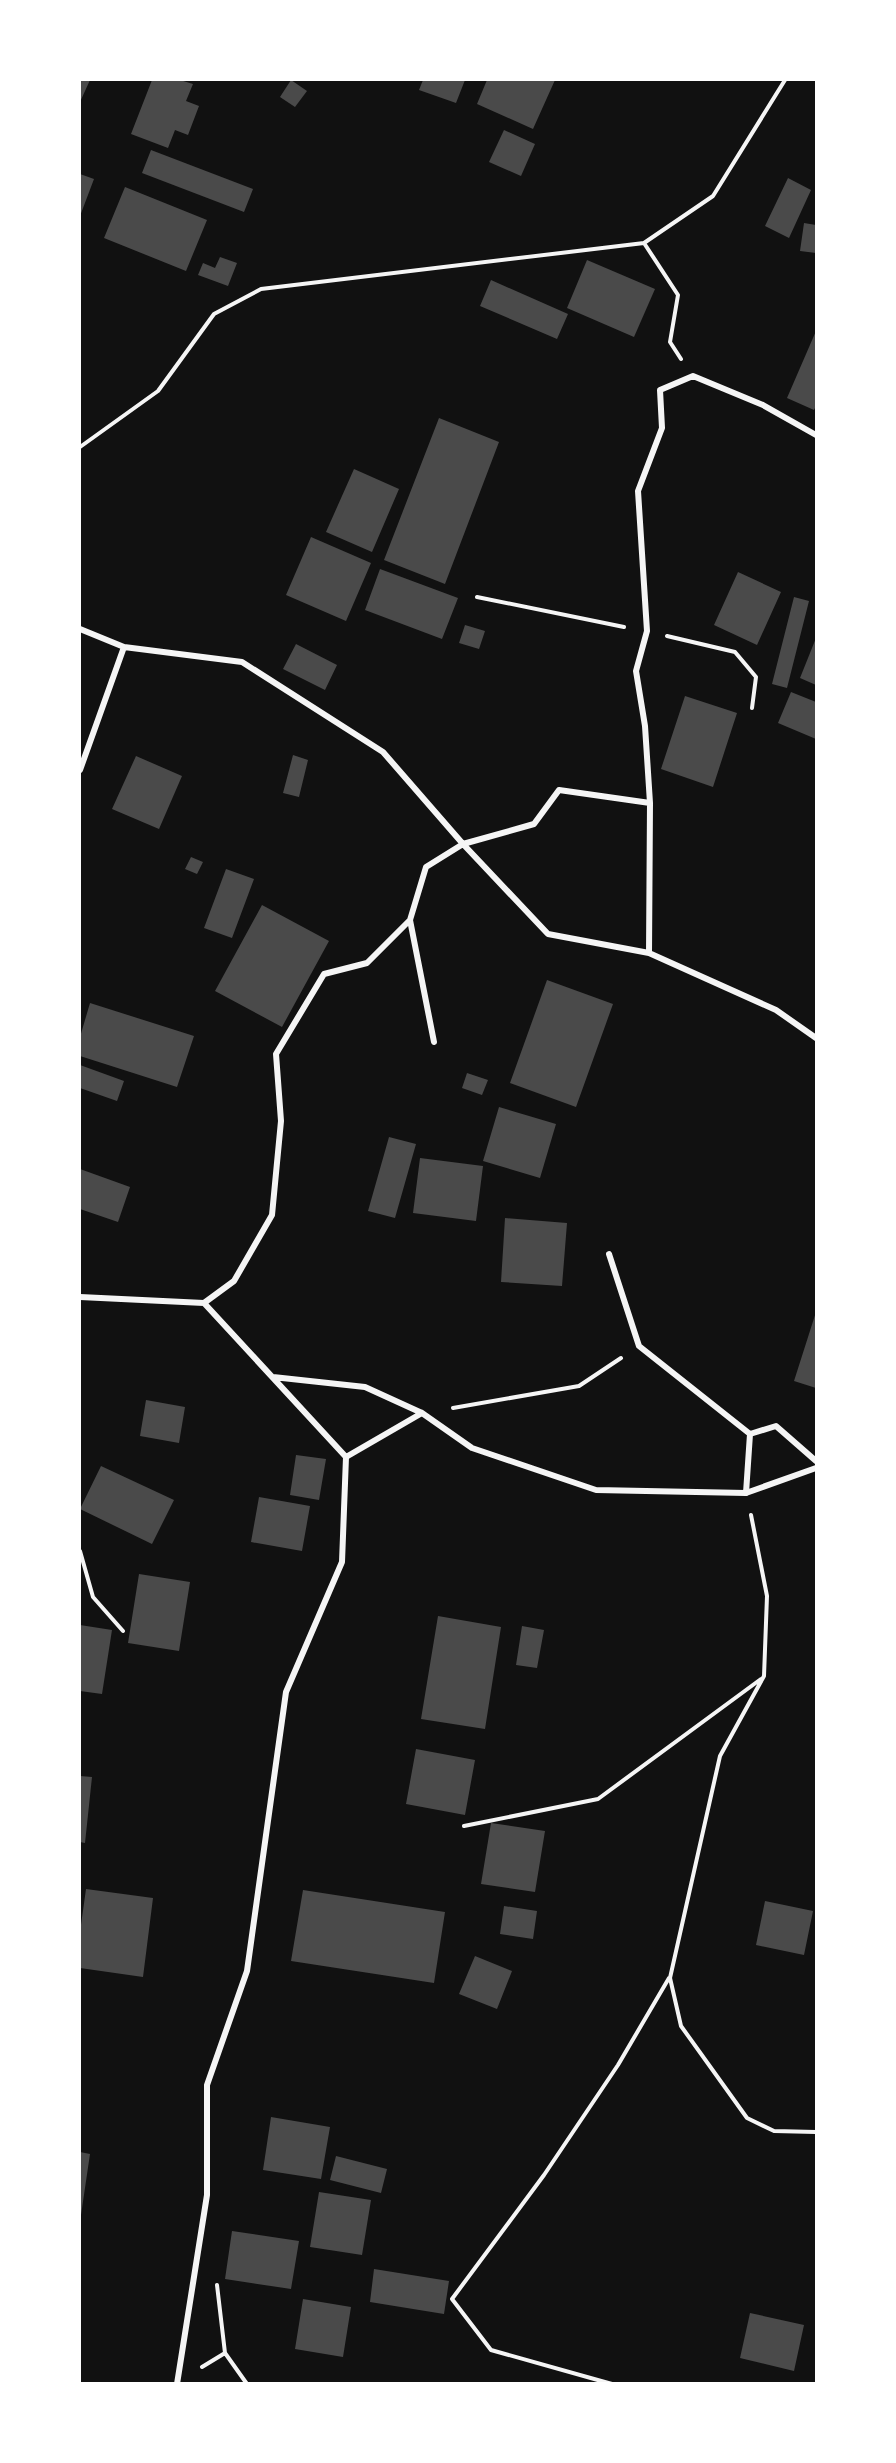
<svg xmlns="http://www.w3.org/2000/svg" width="896" height="2463" font-family="'DejaVu Sans',sans-serif">
<rect width="100%" height="100%" fill="#111"/>
<path fill="#4a4a4a" d="M80,80h10l-10,22z
M152,80h28l13,4 -7,17 13,5 -11,29 -13,-5 -7,18 -37,-14z
M291,80l16,11 -12,16 -15,-10z
M423,80h42l-9,23 -37,-13z
M487,80h68l-22,49 -56,-25z
M504,130l31,14 -14,32 -32,-14z
M151,150l102,39 -9,23 -102,-39z
M80,174l14,5 -14,37z
M788,178l23,12 -22,48 -24,-12z
M125,187l82,33 -21,51 -82,-33z
M804,223l12,2v28l-16,-2z
M220,257l17,6 -9,23 -30,-11 5,-12 12,5z
M587,260l68,29 -21,48 -67,-29z
M491,280l77,34 -11,25 -77,-33z
M816,331v75l-2,4 -27,-12z
M439,418l60,24 -54,142 -61,-24z
M354,469l45,20 -27,63 -46,-20z
M311,537l60,26 -25,58 -60,-26z
M380,569l78,29 -16,41 -77,-29z
M738,572l43,20 -24,53 -43,-20z
M794,597l15,4 -22,87 -15,-4z
M465,625l20,6 -6,18 -20,-6z
M816,638v47l-16,-7z
M296,644l41,21 -12,25 -42,-21z
M791,692l25,10v37l-38,-16z
M685,696l52,17 -24,74 -52,-18z
M293,755l15,5 -9,37 -16,-4z
M136,756l46,20 -23,53 -47,-20z
M191,857l12,5 -6,12 -12,-5z
M226,869l28,10 -22,59 -28,-10z
M262,905l67,36 -47,86 -67,-36z
M547,980l66,24 -37,103 -66,-24z
M90,1003l104,33 -17,51 -97,-31v-19z
M80,1065l44,16 -7,20 -37,-13z
M467,1073l21,7 -6,15 -20,-7z
M499,1107l57,17 -16,54 -57,-17z
M389,1137l27,7 -21,74 -27,-7z
M420,1158l63,8 -7,55 -63,-8z
M80,1169l50,18 -12,35 -38,-13z
M505,1218l62,5 -5,63 -61,-4z
M816,1312v76l-22,-7z
M146,1400l39,7 -6,36 -39,-7z
M296,1455l30,4 -7,41 -29,-5z
M101,1466l73,34 -22,44 -72,-35z
M259,1497l51,9 -8,45 -51,-9z
M139,1574l51,8 -11,69 -51,-8z
M438,1616l63,11 -16,102 -64,-10z
M80,1625l32,5 -10,64 -22,-3z
M522,1626l22,4 -7,38 -21,-3z
M416,1749l59,11 -10,55 -59,-11z
M80,1776l12,1 -7,66 -5,-1z
M491,1823l54,8 -10,61 -54,-8z
M86,1889l67,9 -10,79 -63,-9v-36z
M303,1890l142,22 -11,71 -143,-22z
M765,1901l48,10 -9,44 -48,-10z
M504,1906l33,5 -4,28 -33,-5z
M475,1956l37,15 -15,38 -38,-15z
M271,2117l59,10 -9,52 -58,-9z
M80,2152l10,2 -9,61h-1z
M336,2156l51,13 -6,24 -51,-13z
M319,2192l52,8 -9,55 -52,-8z
M232,2231l67,10 -8,48 -66,-10z
M374,2269l75,12 -5,33 -74,-12z
M303,2299l48,8 -8,50 -48,-8z
M750,2313l54,12 -10,46 -54,-13z"/>
<g fill="none" stroke-linecap="round" stroke-linejoin="round">
<path stroke="#f5f5f5" stroke-width="4" d="M644,243l34,52 -8,47 11,17
M80,447l78,-56 56,-77 47,-25 383,-46 69,-47 72,-116
M477,597l147,30
M667,636l68,16 21,25 -4,31
M453,1408l126,-22 42,-28
M751,1515l16,81 -3,80 -44,80 -50,222 11,48 66,92 27,13 42,1
M80,1551l13,46 30,34
M464,1826l134,-27 163,-120
M217,2285l8,68
M202,2367l23,-14 22,31
M612,2384l-121,-34 -39,-51 92,-124 74,-110 51,-87"/>
<path stroke="#f5f5f5" stroke-width="6" d="M80,629l44,18 -44,123
M124,647l118,15 141,90 80,92 85,90 101,19 127,57 40,28
M410,920l24,122
M649,953l1,-150 -5,-77 -9,-55 11,-40 -9,-140 24,-63 -2,-38 33,-14 70,29 53,30
M609,1254l30,92 111,88 26,-8 40,35
M80,1297l124,6 30,-22 38,-66 9,-94 -5,-67 48,-80 43,-11 43,-43 16,-53 37,-23 71,-20 25,-34 91,13
M273,1377l92,10 57,26 50,35 124,42 150,3 70,-25
M346,1457l76,-44
M746,1493l4,-59
M177,2384l30,-189v-110l40,-114 39,-279 56,-130 4,-105 -142,-154"/>
</g>
<rect width="896" height="2463" fill="none" stroke="#ffffff" stroke-width="162"/>
</svg>
